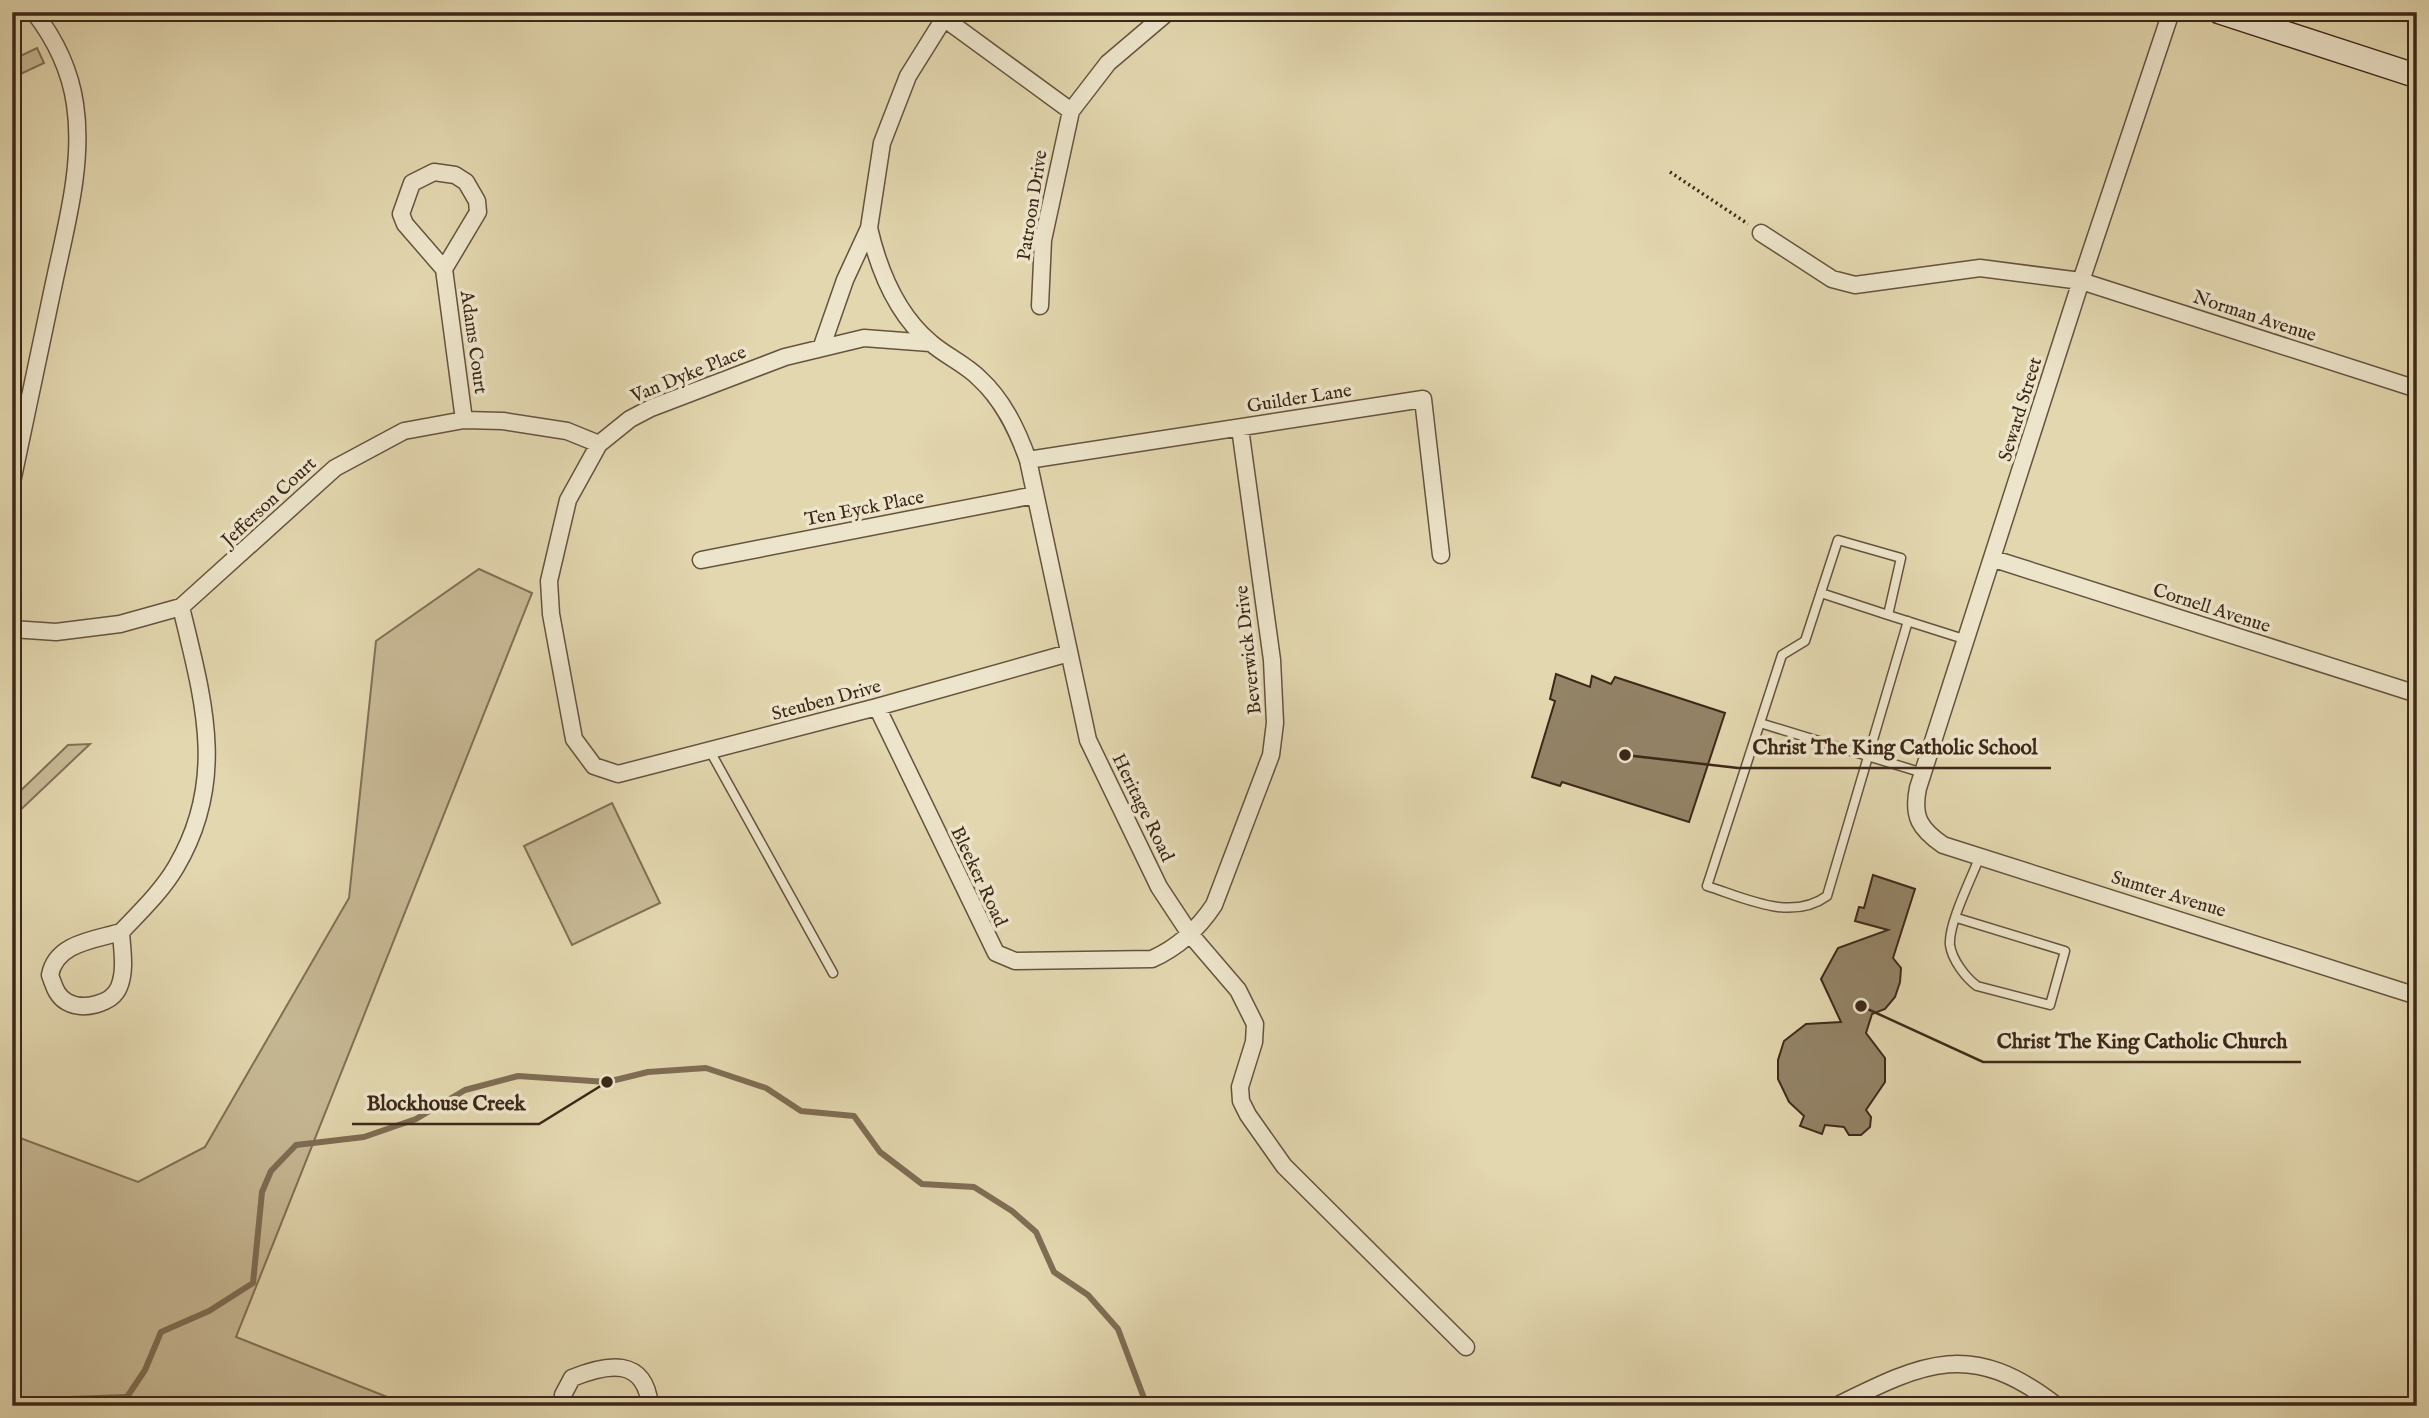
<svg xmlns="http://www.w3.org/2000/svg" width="2429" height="1418" font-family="'IM FELL English',serif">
<rect width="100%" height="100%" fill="#e3d7af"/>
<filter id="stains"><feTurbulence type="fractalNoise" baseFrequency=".00286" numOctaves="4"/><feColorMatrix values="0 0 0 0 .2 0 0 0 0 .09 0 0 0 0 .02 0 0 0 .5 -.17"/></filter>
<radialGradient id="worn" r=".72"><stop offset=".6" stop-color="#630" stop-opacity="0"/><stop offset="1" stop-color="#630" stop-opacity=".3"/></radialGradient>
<path fill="#c7b995" stroke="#827056" stroke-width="2" d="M37,48l7,15 -32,15v-18z
M479,569l53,24 -296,744 174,69h-286l1,-11 -113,4v-264l126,47 67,-35 144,-249 27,-257z
M90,744l-78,74v-19l56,-54z
M612,803l48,100 -88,42 -48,-99z"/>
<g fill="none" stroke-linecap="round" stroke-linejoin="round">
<path stroke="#7f6d54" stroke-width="6" d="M121,1406l24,-36 16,-38 48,-21 44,-28 9,-91 9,-21 25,-26 68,-8 52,-18 49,-29 53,-14 89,6 41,-10 58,-4 60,20 35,23 53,5 26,36 42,32 52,3 38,24 24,21 18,40 34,23 30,34 29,77"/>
</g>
<path fill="#938367" stroke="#3d2718" stroke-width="2" d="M1556,674l34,13 2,-11 19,8 4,-7 110,36 -36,109 -127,-40 -2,4 -28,-9 23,-76 -5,-2z
M1873,875l42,14 -22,69 8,10 -1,14 -5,15 -10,12 -13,5 -6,19 19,25v24l-19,28 5,7 -1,10 -9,8h-12l-5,-8 -19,-2 -3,9 -22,-8 4,-10 -15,-14 -11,-23v-19l6,-19 22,-17 35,-2 -20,-43 17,-31 50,-18 -33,-9 4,-14 5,1z"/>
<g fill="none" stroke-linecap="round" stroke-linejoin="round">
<g stroke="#66533e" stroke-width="11">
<path id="lane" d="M1821,593l67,22
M1908,621l-81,275c-36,26 -82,2 -120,-10l75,-231 23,-14 33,-101 63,18 -13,57 79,25
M1760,723l163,50
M710,751l123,222
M1957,918l108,33 -15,54 -73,-19c-11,-8 -25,-26 -27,-41 -2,-21 22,-68 30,-89"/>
</g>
<g stroke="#66533e" stroke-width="19">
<path id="street" d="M2171,12l-90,269 -163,507c-6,29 2,41 25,57l474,151
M945,19l126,92
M434,172l21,3 11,7 11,19 1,11 -34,57 -39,-45 -4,-10 11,-31z
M869,228c10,43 27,86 62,115 15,13 34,21 48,35 24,22 38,51 49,82l60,280 71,147 31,47 48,56 17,34 -1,18 -14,45 1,14 7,14 36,51 182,181
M1761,233l71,46 23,6 125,-17 101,13 336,108
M444,269l20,151
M1040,306l3,-66 28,-129 37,-48 60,-51
M930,343l-66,-5 -79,19 -134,51 -21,11 -31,25 -31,56 -19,81 2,33 23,125 20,27 24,8 259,-67 192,-54
M822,346l23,-66 24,-52 13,-85 26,-67 40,-64
M1028,460l395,-61 18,156
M12,482c14,-66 28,-132 42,-199 12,-57 30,-120 21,-179 -5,-34 -20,-65 -41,-92
M1994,559l423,135
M701,560l334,-65
M12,629l44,3 64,-8 61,-17 154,-139 69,-37 60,-11 39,1 64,10 32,13
M877,707l119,246 19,8 137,-2c27,-12 46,-30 62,-54l57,-150 4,-32 -3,-63 -32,-232
M121,932c19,-20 41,-41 55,-65 52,-88 27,-168 5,-260
M121,932c1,18 5,38 -2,55 -7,17 -36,24 -52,15 -11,-6 -13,-17 -17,-27 6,-32 44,-35 71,-43z
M562,1406l1,-11 9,-17c34,-14 73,-22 78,28
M1836,1406c89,-44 135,-67 221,0"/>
</g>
<g stroke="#3d2718" stroke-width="26">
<path id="secondary" d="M2220,12l197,64"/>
</g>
<path stroke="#3d2718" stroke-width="3.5" stroke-dasharray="2 3.5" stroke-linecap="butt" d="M1670,172l78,52"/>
<use href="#lane" stroke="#ede5cb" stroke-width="8"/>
<use href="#street" stroke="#ede5cb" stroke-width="16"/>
<use href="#secondary" stroke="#ede5cb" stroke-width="23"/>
</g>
<g text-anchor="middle" stroke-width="7" stroke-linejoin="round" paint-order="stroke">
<g font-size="19" fill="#3d2718" stroke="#ede5cb">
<text transform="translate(1031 205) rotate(-81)" y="7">Patroon Drive</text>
<text transform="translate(2255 315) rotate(18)" y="7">Norman Avenue</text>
<text transform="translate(475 342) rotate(82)" y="7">Adams Court</text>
<text transform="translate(688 373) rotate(-22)" y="7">Van Dyke Place</text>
<text transform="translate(1299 397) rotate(-9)" y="7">Guilder Lane</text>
<text transform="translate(2019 409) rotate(-73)" y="7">Seward Street</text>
<text transform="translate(268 501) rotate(-43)" y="7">Jefferson Court</text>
<text transform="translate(864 507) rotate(-11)" y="7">Ten Eyck Place</text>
<text transform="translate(2212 607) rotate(18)" y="7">Cornell Avenue</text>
<text transform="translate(1247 650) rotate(-96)" y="7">Beverwick Drive</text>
<text transform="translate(826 699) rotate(-15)" y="7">Steuben Drive</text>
<text transform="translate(1144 807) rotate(64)" y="7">Heritage Road</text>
<text transform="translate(980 876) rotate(65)" y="7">Bleeker Road</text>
<text transform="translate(2169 893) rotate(17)" y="7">Sumter Avenue</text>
</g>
</g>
<path fill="none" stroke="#3d2718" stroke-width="2.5" d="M1625 755L1738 768H2051M1861 1006L1983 1062H2301M607 1082L539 1124H352"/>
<g fill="#3d2718" stroke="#ede5cb" stroke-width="2.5">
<circle cx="1625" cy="755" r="7"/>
<circle cx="1861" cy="1006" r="7"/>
<circle cx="607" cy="1082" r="7"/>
</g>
<g font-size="21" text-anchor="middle" font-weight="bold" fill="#3d2718" stroke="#ede5cb" stroke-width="7" stroke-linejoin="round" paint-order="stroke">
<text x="1895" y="754">Christ The King Catholic School</text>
<text x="2142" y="1048">Christ The King Catholic Church</text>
<text x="446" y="1110">Blockhouse Creek</text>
</g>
<rect width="2429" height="1418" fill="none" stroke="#e3d7af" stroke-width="42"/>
<rect x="14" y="14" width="2401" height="1390" fill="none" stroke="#3d2718" stroke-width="3.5"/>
<rect x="21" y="21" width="2387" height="1376" fill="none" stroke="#3d2718" stroke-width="2"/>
<rect width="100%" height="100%" filter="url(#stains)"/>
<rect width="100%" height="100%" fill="url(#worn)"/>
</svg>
